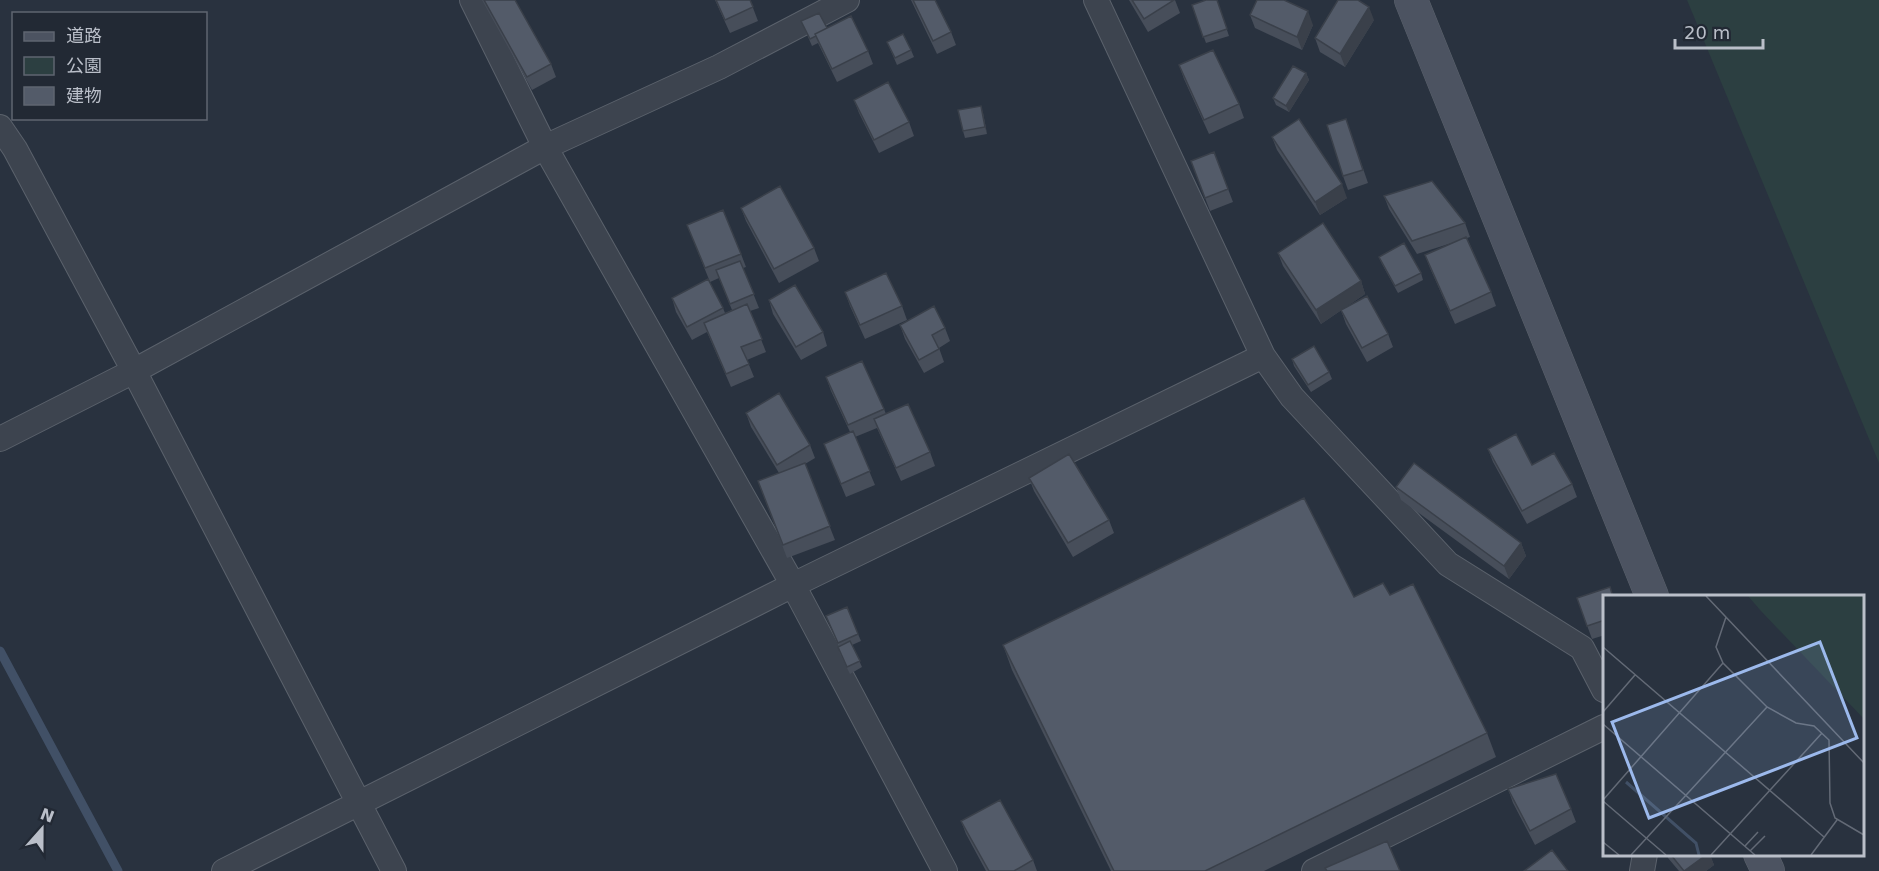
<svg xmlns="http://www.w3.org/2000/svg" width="1879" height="871" font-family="'DejaVu Sans','Noto Sans JP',sans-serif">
<rect width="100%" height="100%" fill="#29323f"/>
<path fill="#2c3f41" d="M1687,0h192v463z"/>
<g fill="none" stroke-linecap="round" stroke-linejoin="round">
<path stroke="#415066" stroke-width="9" d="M0,651l118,220"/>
<g stroke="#5b626c" stroke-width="26">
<path id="street" d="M472,0l73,147 248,438 152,286
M1096,0l167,356 29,41 156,167 134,84 22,42
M0,127l15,22 119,222 260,500
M0,439l134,-68 411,-224 174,-80 128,-67
M224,871l569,-286 470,-229
M1314,871l290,-144
M1642,871l3,-17"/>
</g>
<g stroke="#5b626c" stroke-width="34">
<path id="secondary" d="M1411,0l241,596
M1760,854l8,17"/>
</g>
<use href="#street" stroke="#3d444f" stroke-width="24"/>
<use href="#secondary" stroke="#4c5361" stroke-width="33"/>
</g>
<path fill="#474e5a" d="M482,0h33l36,64 5,13 -24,13z
M715,0h35l8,21 -28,12z
M911,0h24l16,32 5,13 -19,9z
M1129,0h46l5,13 -32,19z
M1217,0l12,36 -23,7 -14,-38z
M1250,15l63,10 -11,25 -47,-22z
M1374,20l-29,47 -25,-15 -5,-14z
M801,21l26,7 41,23 5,13 -36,18 -19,-39 -6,3z
M887,42l24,8 3,7 -17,8z
M1179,65l60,39 5,14 -35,16 -25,-55z
M1306,73l3,7 -20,32 -13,-7 -3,-7z
M854,100l55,22 5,14 -35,17 -20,-40z
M983,113l4,21 -22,4 -2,-7z
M1346,119l22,64 -20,7 -5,-14z
M1272,137l75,61 -27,17 -43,-65z
M1214,152l19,50 -23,9 -19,-50z
M1384,196l81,27 5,14 -3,1 24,54 5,14 -41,18 -25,-56 -5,-13 30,-13 -38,12 -28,-45z
M741,208l73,40 5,13 -40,22 -33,-62z
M687,225l54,29 5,13 -3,1 16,40 -9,3 16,41 -19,8 7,17 -23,10 -24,-55 -15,8 -16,-28 -4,-14 51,10 2,5 7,-3 -13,-32 -9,4z
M1278,253l83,28 4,13 -44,30 -38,-58z
M1379,257l42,16 2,7 -25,13 -16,-29z
M845,292l57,14 5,14 -42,19 -15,-33z
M769,300l54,32 4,14 -26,14 -28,-46z
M1341,310l47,24 5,13 -26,15 -21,-38z
M900,325l45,3 5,13 -11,7 5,14 -20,11 -19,-34z
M1292,359l37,13 3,7 -21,13 -17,-26z
M826,377l58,32 2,5 44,38 5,14 -34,15 -24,-53 -22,9 20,48 -29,12 -22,-53 26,-12 -19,-41z
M746,413l64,32 5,13 -10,6 30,76 -48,18 -29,-77 21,-8 -28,-46z
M1488,449l44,16 40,19 5,13 -50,27 -34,-62z
M1029,478l80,42 5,13 -41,24 -39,-66z
M1396,487l125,56 5,13 -17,23 -108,-79z
M1390,595l97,138 9,24 -232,114h-153l-99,-201 -9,-25 351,-48z
M1605,597v38l-13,4 -15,-41z
M829,623l29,11 3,7 -9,4 10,22 -12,7 -10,-20 -2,-7 1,-1z
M1508,789l63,20 5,13 -41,23 -22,-42z
M961,821l72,39 4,11h-51l-20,-37z
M1667,855h43l4,10 -8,6h-27l-11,-13z"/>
<path fill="#3a404a" d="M1369,7l5,13 -29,47 -5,-13z
M1308,11l5,14 -11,25 -5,-13z
M1306,73l3,7 -20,32 -3,-6z
M981,106l2,7 4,21 -2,-7z
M1342,184l5,14 -27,17 -5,-13z
M1361,281l4,13 -44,30 -5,-14z
M1521,543l5,13 -17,23 -5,-13z
M1706,855h4l4,10 -8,6h-22z"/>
<path fill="#535b69" stroke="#3a404a" stroke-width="1.5" d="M484,0h31l36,64 -24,13z
M716,0h34l3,7 -28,13z
M913,0h22l16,32 -18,9z
M1132,0h42l-30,19z
M1206,0h11l10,29 -24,8 -11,-32z
M1257,0h27l24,11 -11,26 -47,-22z
M1338,0h20l11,7 -29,47 -25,-16z
M819,13l8,15 -12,6 1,2 -6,3 -9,-18z
M851,16l17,35 -36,18 -17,-35z
M903,34l8,16 -16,8 -8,-16z
M1213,50l26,54 -35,16 -25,-55z
M1293,66l13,7 -20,33 -13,-8z
M888,82l21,40 -35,18 -20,-40z
M981,106l4,21 -22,4 -5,-21z
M1299,119l43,65 -27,18 -43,-65z
M1346,119l17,51 -20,6 -16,-51z
M1214,152l14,37 -23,9 -14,-37z
M1432,181l33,42 -53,18 -28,-45z
M780,186l34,62 -40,21 -33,-61z
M723,210l18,44 -36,14 -18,-43z
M1323,223l38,58 -45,29 -38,-57z
M1466,237l25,55 -41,19 -25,-56z
M1404,243l17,30 -26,13 -16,-29z
M740,261l14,33 -24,10 -14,-34z
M886,273l16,33 -42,19 -15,-33z
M708,279l15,29 -36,19 -15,-29z
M795,285l28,47 -27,15 -27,-47z
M1367,296l21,38 -26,14 -21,-38z
M747,304l15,35 -21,8 8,17 -23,10 -22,-51z
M934,306l11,22 -13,7 7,14 -20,11 -19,-35z
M1314,346l15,26 -21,13 -16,-26z
M862,361l22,48 -36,16 -22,-48z
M779,393l31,52 -33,20 -31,-52z
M908,404l22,48 -34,16 -22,-49z
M853,431l17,40 -29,13 -17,-40z
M1516,434l16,31 22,-12 18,31 -50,27 -34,-62z
M1069,454l40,66 -41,23 -39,-65z
M805,463l25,63 -47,19 -25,-64z
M1414,463l107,80 -17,23 -108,-79z
M1304,498l50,99 29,-14 7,12 23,-11 74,149 -282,138h-91l-111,-226z
M1610,587l3,10h-8v23l-18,6 -10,-28z
M847,607l11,27 -20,9 -12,-27z
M850,641l10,20 -13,6 -9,-20z
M1556,774l15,35 -41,22 -22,-42z
M1000,800l33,60 -19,11h-25l-28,-50z
M1387,841l13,30h-73l-2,-3z
M1552,850l16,21h-44z
M1671,855h35l-22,16z"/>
<g transform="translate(1603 595)">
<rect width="261" height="261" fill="#29323f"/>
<path d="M145,1h116v123l-103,-108z" fill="#2c3f41"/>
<path fill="none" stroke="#415066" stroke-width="3" d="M23,187l70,61 3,12"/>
<path fill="none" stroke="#636a76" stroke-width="1.5" d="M103,1l158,167M123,22l-10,30 7,16 44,44 29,16 18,3 15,14 1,63 5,15 29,17M0,52l221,190M0,117l32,-37M0,129l152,131M0,205l120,-137M0,206l63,54M0,247l16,13M142,251l13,-14M147,256l15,-15M28,260l136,-148M108,260l111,-122M208,260l26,-35"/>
<path fill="#9cb9ec" fill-opacity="0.15" stroke="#9cb9ec" stroke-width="3" d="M217,47l37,96 -208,80 -37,-96z"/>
<rect width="261" height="261" fill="none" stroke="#babfc9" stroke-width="3"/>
</g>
<rect x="12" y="12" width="195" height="108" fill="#222934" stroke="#5f6570" stroke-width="1.5"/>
<rect x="24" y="32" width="30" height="9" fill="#4c5361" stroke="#5f6570" stroke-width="1.5"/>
<text x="66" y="42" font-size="18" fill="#babfc9">道路</text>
<rect x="24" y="57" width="30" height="18" fill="#2c3f41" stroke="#5f6570" stroke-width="1.5"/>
<text x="66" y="72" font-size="18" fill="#babfc9">公園</text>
<rect x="24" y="87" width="30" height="18" fill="#535b69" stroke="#5f6570" stroke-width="1.5"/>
<text x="66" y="102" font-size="18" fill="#babfc9">建物</text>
<g transform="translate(42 829) rotate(21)" stroke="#222934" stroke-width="4.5" paint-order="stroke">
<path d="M0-4.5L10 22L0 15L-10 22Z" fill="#babfc9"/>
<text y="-9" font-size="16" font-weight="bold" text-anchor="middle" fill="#babfc9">N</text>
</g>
<path d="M1675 39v9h88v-9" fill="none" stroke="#babfc9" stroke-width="3"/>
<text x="1684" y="39" font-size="18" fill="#babfc9" stroke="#222934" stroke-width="4.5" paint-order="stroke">20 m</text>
</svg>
